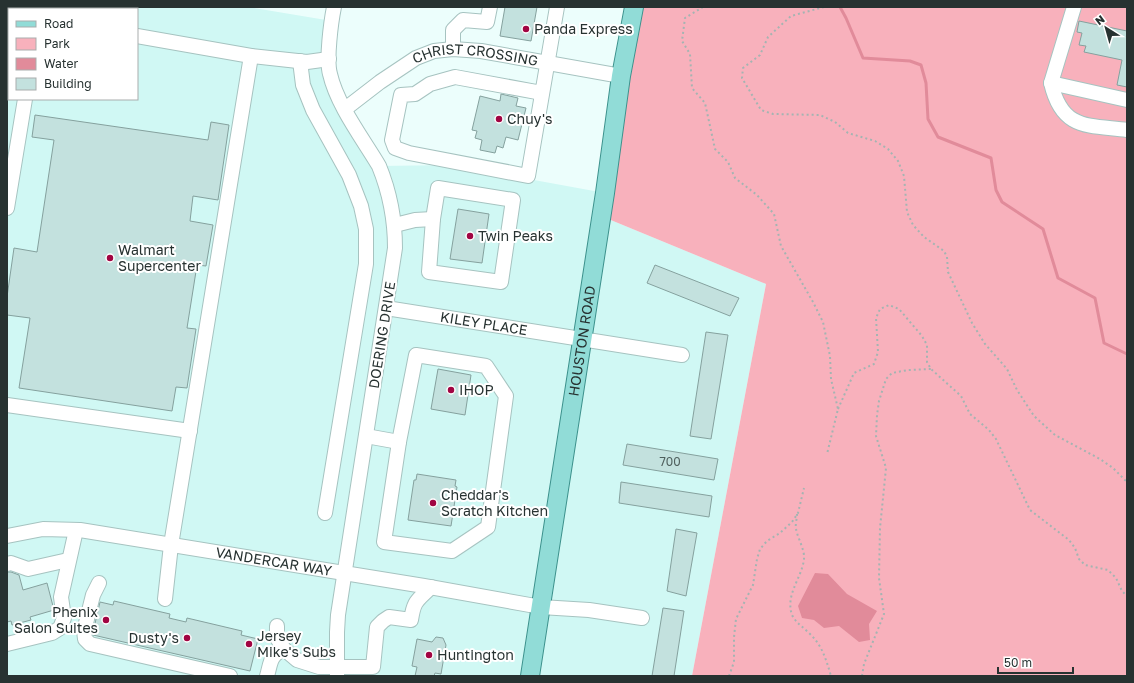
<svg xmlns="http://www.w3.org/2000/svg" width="1134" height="683" font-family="'Golos Text',sans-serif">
<rect width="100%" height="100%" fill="#ecfefc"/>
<path fill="#d0f8f4" d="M17,7h231l84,14 -3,52 50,93 73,-1 153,28 -4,23 165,68 -74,392h-685v-603l2,-12v38h128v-90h-120z"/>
<path fill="#f8b1bc" d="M634,7h493v669h-435l74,-392 -165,-68z"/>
<path fill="#e18b9a" d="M815,573l13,1 19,20 30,17 -8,13 1,16 -11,2 -20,-16 -15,2 -10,-8 -12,-2 -4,-12z"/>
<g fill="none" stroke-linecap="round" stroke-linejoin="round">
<path stroke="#e18b9a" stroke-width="3" d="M840,7l6,11 17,40 47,3 11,4 5,18 2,36 10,18 53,21 5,32 6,12 41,27 15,49 37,20 9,45 23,11"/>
</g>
<path fill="#c3e1de" stroke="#85a19e" d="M505,7h32l-6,34 -31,-5z
M1079,21l48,10v56l-10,-2 5,-25 -38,-8 2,-6 -7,-1 3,-12 -5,-1z
M501,94l17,4 -2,8 10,2 -8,32 -12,-3 -3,11 -6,-2 -2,7 -15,-3 2,-10 -7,-2 2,-7 -5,-1 8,-34 20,5z
M35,115l173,25 3,-18 18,3 -11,75 -25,-4 -3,25 23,4 -7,41 -9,-1 -10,63 9,1 -9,59 -11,-1 -4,24 -153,-23 11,-70 -23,-3v-18l7,-49 23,4 17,-112 -22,-3z
M458,209l31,5 -7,49 -32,-4z
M655,265l84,33 -9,18 -83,-33z
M706,332l22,3 -17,104 -21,-3z
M438,369l33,6 -6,40 -34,-6z
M627,444l91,15 -4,21 -91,-15z
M417,474l39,6 -1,6 2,1 -6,39 -43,-6 6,-40h2z
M621,482l91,14 -3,21 -90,-14z
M676,529l21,4 -11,63 -19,-5z
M7,572h4l8,3 4,15 24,-7 7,27 -24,7 1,3 -19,5 -1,-4 -4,1z
M114,601l56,13 -1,4 17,4 1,-4 55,13 -1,4 17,4 -8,32 -157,-36v-3l7,-30 13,3z
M663,608l21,3 -10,65h-22z
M436,637l7,1 3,7 -5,29 -6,-1 -1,3h-19l2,-9 -5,-1 5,-27 15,3z"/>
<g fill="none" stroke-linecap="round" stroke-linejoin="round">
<g stroke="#a6c3c0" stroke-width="16">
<g id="minor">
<path d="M334,7c-3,15 -8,53 -4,67 7,31 33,65 49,92 11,27 16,53 16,82l-57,367 -1,17v44"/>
<path d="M1074,7l-23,76c11,47 36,42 76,47"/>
<path d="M137,36l114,20 56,6 22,-3"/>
<path d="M453,49v-19l10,-10 24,2 3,-15"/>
<path d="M300,61l3,24 10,25 36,65 12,31 5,23v35l-41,249"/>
<path d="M1051,83l76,17"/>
<path d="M542,93l-87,-16 -25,7 -15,10 -14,1 -9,45 3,8 14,5 119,23 29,-169"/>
<path id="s1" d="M345,109l35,-27 36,-24 18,-7 19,-2 28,2 140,25"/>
<path d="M438,188l75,12 -12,82 -72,-10 4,-53z"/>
<path d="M7,208l18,-109"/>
<path d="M395,225l20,-5 18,-1"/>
<path id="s2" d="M386,308l296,47"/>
<path d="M416,355l70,11 20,30 -18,131 -36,24 -68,-9 15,-100z"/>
<path d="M7,405l183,26"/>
<path d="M366,436l33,6"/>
<path id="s3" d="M7,536l36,-7 37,1 344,56 117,21 48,3 53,8"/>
<path d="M7,564l4,-1 17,6 40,-9"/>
<path d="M99,583l-6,12 -9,36 1,8 5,5 140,32"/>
<path d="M165,599l6,-54 80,-489"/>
<path d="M277,626v12l7,11 13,11 22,7h54l4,-40 6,-6 6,-4 22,3c3,-20 6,-19 20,-33"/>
<path d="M7,644l45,-11 8,-5 4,-10 -3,-21 15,-67"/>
<path d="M267,676c4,-13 2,-20 17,-27"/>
</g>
</g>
<g stroke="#3c918c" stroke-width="20">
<g id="major">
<path id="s4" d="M530,676l75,-483 16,-117 13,-69"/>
</g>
</g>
<path stroke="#a4b4b2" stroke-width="2" stroke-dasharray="2 3" stroke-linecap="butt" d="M703,7l-18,11 -3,23 8,13 2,34 13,15 10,46 13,13 7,16 22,17 17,19 7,32 32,56 10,20 7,34 1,23 7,30 -11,45
M824,7l-33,9 -23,21 -8,18 -17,13 -1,10 19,32 12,4 47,1 15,7 13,11 27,8 13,8 10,12 6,15 3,36 6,13 11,12 20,14 3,6 1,15 24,51 13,21 22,25 10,21 17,26 21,19 45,24 13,9 14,14
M838,409l16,-36 20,-9 4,-12 -2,-34 4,-9 9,-4 10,4 23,27 5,9v17l4,7 30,27 9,18 19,16 7,9 34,71 39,30 6,8 4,11 6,6 23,5 8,8 6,13 5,5
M797,514c0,5 -2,11 -1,15 2,10 9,21 8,30 -2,19 -19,35 -12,56 4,8 11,12 17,18 13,12 17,26 22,43
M729,676l5,-14v-25l2,-18 17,-34 4,-26 3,-10 7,-8 13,-8 12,-11 6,-9 6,-25
M862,676l2,-12 20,-50 -5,-36 1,-50 6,-60 -10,-32 1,-21 2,-14 7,-22 6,-6 16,-3 23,-1"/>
<use href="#minor" stroke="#fff" stroke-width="14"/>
<use href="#major" stroke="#91dcd7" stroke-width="18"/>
</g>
<g fill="#a10442" stroke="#fff" stroke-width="1.5">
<circle cx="526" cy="29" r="4"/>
<circle cx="499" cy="119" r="4"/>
<circle cx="470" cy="236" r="4"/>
<circle cx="110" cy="258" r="4"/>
<circle cx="451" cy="390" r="4"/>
<circle cx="433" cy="503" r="4"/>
<circle cx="106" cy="620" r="4"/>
<circle cx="187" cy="638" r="4"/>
<circle cx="249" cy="644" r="4"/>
<circle cx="429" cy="655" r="4"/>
</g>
<g text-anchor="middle" stroke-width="4" stroke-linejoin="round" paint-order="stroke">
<g font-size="12" fill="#4e5e5c">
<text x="670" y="466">700</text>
</g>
<g font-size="14" fill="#273231" stroke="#fff" text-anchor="start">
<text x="534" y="34">Panda Express</text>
<text x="507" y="124">Chuy's</text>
<text x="478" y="241">Twin Peaks</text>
<text x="118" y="255">Walmart<tspan x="118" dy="16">Supercenter</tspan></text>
<text x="459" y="395">IHOP</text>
<text x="441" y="500">Cheddar's<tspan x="441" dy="16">Scratch Kitchen</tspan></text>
<text x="98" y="617" text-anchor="end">Phenix<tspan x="98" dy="16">Salon Suites</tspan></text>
<text x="257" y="641">Jersey<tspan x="257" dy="16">Mike's Subs</tspan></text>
<text x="179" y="643" text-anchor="end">Dusty's</text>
<text x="437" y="660">Huntington</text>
</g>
<g font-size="14" fill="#273231" stroke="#fff">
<text dy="5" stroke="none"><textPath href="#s1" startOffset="148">CHRIST CROSSING</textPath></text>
<text dy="5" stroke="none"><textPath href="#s2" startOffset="99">KILEY PLACE</textPath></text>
<text transform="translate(382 335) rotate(-81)" y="5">DOERING DRIVE</text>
<text dy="5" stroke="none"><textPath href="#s4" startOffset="339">HOUSTON ROAD</textPath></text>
<text dy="5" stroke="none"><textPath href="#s3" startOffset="270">VANDERCAR WAY</textPath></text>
</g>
</g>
<rect width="1134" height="683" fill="none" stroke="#273231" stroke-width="16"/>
<rect x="8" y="8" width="130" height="92" fill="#ffffff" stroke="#a9adad"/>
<rect x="16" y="21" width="20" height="6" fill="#91dcd7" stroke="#a9adad"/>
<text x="44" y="28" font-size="12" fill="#273231">Road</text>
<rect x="16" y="38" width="20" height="12" fill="#f8b1bc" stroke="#a9adad"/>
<text x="44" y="48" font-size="12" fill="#273231">Park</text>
<rect x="16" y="58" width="20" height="12" fill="#e18b9a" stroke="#a9adad"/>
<text x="44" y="68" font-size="12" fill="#273231">Water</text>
<rect x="16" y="78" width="20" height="12" fill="#c3e1de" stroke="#a9adad"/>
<text x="44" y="88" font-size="12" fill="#273231">Building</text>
<g transform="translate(1106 28) rotate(323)" stroke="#ffffff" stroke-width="3" paint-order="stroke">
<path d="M0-3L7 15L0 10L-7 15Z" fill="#273231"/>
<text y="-6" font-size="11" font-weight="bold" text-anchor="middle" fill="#273231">N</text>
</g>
<path d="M998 667v6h75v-6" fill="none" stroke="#273231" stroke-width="2"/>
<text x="1004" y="667" font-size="12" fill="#273231" stroke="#ffffff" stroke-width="3" paint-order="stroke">50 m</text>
</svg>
